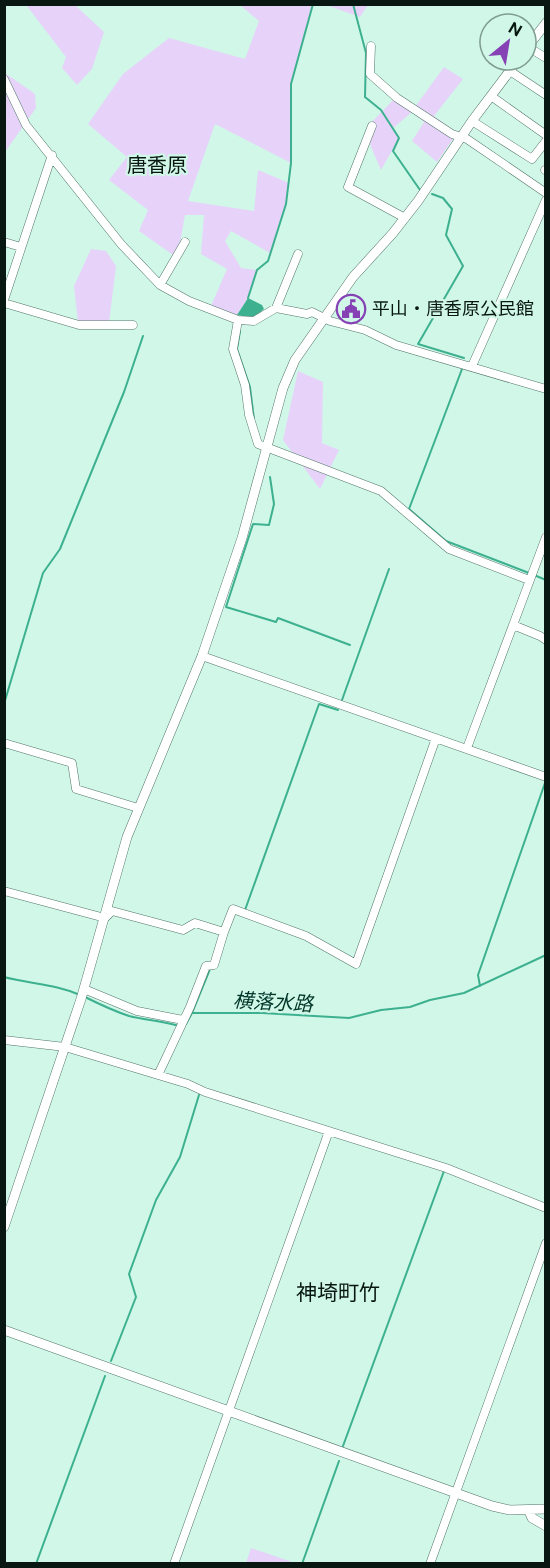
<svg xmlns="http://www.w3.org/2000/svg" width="550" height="1568" font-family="'Public Sans','Noto Sans JP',sans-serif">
<rect width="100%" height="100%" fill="#d0f7e8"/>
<path fill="#e7d3fa" d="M26,5h49l29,27 -12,37 -15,16 -15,-17 4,-11z
M240,5h73l-22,79v79l-76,-39 -27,77 66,10 4,-41 31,13 -3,21 -16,49 -39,-22 -6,10 16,27 16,2 -9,28 -11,17 -26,-9 16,-37 -26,-15 3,-39h-19l-5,28 -7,12 -34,-24 9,-21 -39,-30 18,-23 -39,-33 35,-50 46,-36 76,21 14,-38z
M326,5h42l-8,12z
M444,67l19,12 -29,37 23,17 -20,29 -25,-21 12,-19 -12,-10 -20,17 7,9 -18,32 -15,-35 4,-11 23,-24 19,11z
M5,73l30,21 1,14 -31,44z
M91,249l15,2 10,15 -7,57 -31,-1 -4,-36z
M298,371l25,11 -1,61 17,7 -19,39 -37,-49z
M251,1548l44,15h-49z"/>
<path fill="#3db18f" d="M248,298l14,7 2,4 -10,9 -17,-3z"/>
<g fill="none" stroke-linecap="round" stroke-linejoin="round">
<path stroke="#3db18f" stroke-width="2" d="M353,4l13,49 -1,44 16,13 18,28 -6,13 27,39
M432,194l11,4 9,11 -6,26 17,31 -45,78 46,14
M248,298l9,-28 11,-9 18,-57 5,-41v-79l22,-80
M240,331l-3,18 13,38 4,32
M462,369l-53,140 37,32 83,32
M270,477l4,27 -5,21 -16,-1 -27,83 50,15 2,-4 72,27
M534,575l12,5
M342,700l47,-131
M4,704l39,-131 17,-24 64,-157 19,-56
M245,910l74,-206 19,6
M4,977c26,7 52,7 76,18
M480,986l-2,-11 68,-195
M85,997c14,7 29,14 44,19 17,4 33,5 50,10
M192,1013l18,-44
M186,1024l6,-11h70l87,5 32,-8 29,-3 20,-7 34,-7 82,-38
M111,1361l25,-64 -7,-23 27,-74 24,-43 19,-62
M343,1446l101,-275
M36,1564l69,-188
M302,1564l37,-103"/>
<g stroke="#53766a" stroke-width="9">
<path id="minor" d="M371,46l-1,28 27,24 55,36 15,5 79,54
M528,47l18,11
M510,71l36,24
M4,79l22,46 95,119 39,41 29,16 49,19 16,1 22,-13 31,6 5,-2 18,9 35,9 31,15 150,44
M491,96l55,39
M472,121l60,38 14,-18
M372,126l-24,61 57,31
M545,170h1
M4,242l17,5
M160,285l25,-43
M4,300l48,-145
M4,303l75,22h54
M276,308l22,-54
M238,320l-5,29 12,36 4,30 9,29 123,47 68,58 80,31
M472,366l74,-166
M513,625l27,11 6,4
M202,656l344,121
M4,743l68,20 4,26 62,19
M467,748l79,-211
M4,891l101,27 7,-7 71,19 12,-7 29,9 9,-23 73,27 50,28 80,-226
M84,989l53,22 46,9
M4,1040l61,7 123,37 17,8 241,76 100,40
M158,1075l32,-68 16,-41 8,-1 10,-33
M174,1564l155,-433
M430,1564l116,-321"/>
</g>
<g stroke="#53766a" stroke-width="10">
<path id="tertiary" d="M526,49l20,-26
M4,1227l77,-228 46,-162 75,-181 40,-118 41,-150 12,-28 58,-83 40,-44 25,-32 54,-80 46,-61
M4,1330l488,176 18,4 36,-1
M529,1511l3,7 14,8"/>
</g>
<use href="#minor" stroke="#fff" stroke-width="8"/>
<use href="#tertiary" stroke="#fff" stroke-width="9"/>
</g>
<defs>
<g id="civic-ring" transform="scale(1.5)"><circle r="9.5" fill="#d0f7e8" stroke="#8641b5" stroke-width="1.5"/><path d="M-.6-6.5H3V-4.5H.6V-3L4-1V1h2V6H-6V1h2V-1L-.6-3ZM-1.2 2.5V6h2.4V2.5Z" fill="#8641b5"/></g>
</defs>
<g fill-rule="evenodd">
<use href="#civic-ring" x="351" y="309"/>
</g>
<g text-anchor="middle" stroke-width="4.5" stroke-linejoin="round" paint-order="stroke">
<g font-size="18" fill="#091713" stroke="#d0f7e8" text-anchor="start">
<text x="372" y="315">平山・唐香原公民館</text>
</g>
<g font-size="20" fill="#091713" stroke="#d0f7e8">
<text x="157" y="172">唐香原</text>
</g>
<g font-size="20" font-style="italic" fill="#013628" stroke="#d0f7e8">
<text transform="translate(273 1002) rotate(3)" y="7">横落水路</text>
</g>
<g font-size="21" fill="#091713" stroke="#d0f7e8">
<text x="338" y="1300">神埼町竹</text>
</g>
</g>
<rect width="550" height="1568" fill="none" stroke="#091713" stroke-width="12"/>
<g transform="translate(508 42) rotate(30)"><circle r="28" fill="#d0f7e8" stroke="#809d93" stroke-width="1.5"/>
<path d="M0-4.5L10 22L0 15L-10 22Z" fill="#8641b5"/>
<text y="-9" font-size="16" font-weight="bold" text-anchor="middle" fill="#091713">N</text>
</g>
</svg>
